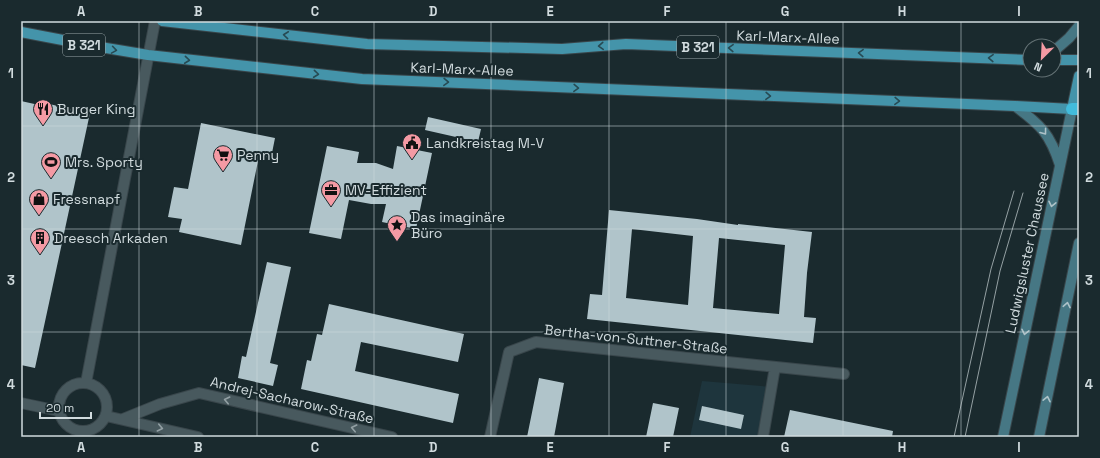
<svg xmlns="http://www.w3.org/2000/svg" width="1100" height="458" font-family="'Space Grotesk',sans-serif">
<rect width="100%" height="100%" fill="#1a2a2e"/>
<path fill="#1e353d" d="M702,381l70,6 -9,50h-73z"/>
<path fill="#b0c4ca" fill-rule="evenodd" d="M21,101l27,6 1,-3 41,9 -55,255 -14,-3z
M428,117l53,12 -3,13 -53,-12z
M201,123l74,15 -4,20 -12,-2 -18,89 -62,-13 3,-13 -14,-2 6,-30 14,2z
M327,146l32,6 -2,11h19l17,6 4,-23 35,7 -16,76 -34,-7 4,-18h-15l-22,-4 -8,39 -32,-6z
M609,210l88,9 41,6v-1l74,8 -5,41 -3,44 12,1 -3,25 -226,-24 3,-25 12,1zM632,229l61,7 -5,69 -62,-7zM719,238l66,7 -6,69 -66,-6z
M267,262l24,5 -21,96 8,2 -5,21 -35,-8 4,-22 4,1z
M329,304l135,30 -6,28 -97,-20 -6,29 104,23 -6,29 -152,-34 6,-29 4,1 6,-27 5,1z
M539,378l25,5 -10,54h-27z
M653,403l26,5 -6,29h-27z
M702,406l42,9 -3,14 -42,-9z
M790,410l103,21 -1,6h-108z"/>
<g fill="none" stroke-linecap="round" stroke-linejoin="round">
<g stroke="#39464b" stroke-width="12">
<path id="street" d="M59 407a24 24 0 1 1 48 0a24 24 0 1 1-48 0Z
M86,383l69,-362
M21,403l38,8
M106,416l92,21
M123,419l37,-15 39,-11 193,44
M490,437l19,-85 27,-10 308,32
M763,437l12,-70"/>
</g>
<g stroke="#39464b" stroke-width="12">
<path id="secondary" d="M1054,51l15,-13 10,-12
M1015,106c26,19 35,28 45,59
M1003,437l69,-328
M1039,437l40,-194"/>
</g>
<g stroke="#39464b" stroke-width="12">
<path id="primary" d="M162,21l205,23 195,5 64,-5 404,16
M21,32l73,14 54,9 214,24 653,27 57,3 7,-33
M1054,60h25"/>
</g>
<g stroke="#39464b" stroke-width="14">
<path id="highway" d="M1072,109h7"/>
</g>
<use href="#street" stroke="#48595e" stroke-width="10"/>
<use href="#secondary" stroke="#467784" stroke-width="10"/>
<use href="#primary" stroke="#4494aa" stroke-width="10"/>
<use href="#highway" stroke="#42bcdc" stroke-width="12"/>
<path stroke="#94a0a3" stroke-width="1" d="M954,437l37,-168 23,-78
M965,437l35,-166 23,-78"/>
</g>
<defs><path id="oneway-chevron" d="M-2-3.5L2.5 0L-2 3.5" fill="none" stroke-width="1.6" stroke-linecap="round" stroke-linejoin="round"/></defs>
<g stroke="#274a53">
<use href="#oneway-chevron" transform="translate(286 35) rotate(-174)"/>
<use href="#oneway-chevron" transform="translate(601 46) rotate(176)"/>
<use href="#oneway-chevron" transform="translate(731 48) rotate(-178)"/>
<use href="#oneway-chevron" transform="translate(114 50) rotate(9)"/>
<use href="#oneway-chevron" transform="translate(861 53) rotate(-178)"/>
<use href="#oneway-chevron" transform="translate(991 58) rotate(-178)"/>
<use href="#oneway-chevron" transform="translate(187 60) rotate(6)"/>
<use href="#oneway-chevron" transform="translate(316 74) rotate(6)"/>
<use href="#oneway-chevron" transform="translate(446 82) rotate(2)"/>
<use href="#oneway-chevron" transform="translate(576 88) rotate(2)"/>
<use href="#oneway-chevron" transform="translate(768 96) rotate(2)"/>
<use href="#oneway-chevron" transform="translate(897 101) rotate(2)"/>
</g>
<g stroke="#aec2c8">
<use href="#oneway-chevron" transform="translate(1044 132) rotate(53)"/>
<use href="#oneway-chevron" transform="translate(1052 204) rotate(102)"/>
<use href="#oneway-chevron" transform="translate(1067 305) rotate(-79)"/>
<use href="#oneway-chevron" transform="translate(1025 332) rotate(102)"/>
<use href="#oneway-chevron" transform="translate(1047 399) rotate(-78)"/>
</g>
<g stroke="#93a0a4">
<use href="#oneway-chevron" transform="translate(227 400) rotate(-167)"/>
<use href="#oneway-chevron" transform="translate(160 428) rotate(13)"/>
<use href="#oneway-chevron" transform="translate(354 428) rotate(-167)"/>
</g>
<path fill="none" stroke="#d1dbde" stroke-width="1" stroke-opacity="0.55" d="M139,21v416M257,21v416M374,21v416M491,21v416M609,21v416M726,21v416M843,21v416M961,21v416M21,126h1058M21,229h1058M21,332h1058"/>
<defs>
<g id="restaurant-pin" transform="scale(1)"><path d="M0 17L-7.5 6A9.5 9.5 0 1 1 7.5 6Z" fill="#f49aa4" stroke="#1a2a2e"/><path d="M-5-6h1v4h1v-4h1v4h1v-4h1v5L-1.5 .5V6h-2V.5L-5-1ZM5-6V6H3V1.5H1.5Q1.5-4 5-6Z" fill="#111"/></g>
<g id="civic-pin" transform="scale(1)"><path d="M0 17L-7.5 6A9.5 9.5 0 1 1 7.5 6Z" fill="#f49aa4" stroke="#1a2a2e"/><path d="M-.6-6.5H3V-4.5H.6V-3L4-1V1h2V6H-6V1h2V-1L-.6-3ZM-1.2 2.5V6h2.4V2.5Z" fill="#111"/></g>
<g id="supermarket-pin" transform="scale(1)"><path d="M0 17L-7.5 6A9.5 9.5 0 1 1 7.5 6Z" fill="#f49aa4" stroke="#1a2a2e"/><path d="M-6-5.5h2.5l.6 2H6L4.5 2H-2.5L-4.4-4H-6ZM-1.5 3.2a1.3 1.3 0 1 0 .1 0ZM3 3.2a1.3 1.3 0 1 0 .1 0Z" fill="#111"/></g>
<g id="stadium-pin" transform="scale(1)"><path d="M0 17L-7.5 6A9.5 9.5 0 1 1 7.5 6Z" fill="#f49aa4" stroke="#1a2a2e"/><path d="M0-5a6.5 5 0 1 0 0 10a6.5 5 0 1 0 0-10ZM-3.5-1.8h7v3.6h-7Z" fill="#111"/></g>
<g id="office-pin" transform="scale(1)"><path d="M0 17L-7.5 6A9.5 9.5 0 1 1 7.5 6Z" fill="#f49aa4" stroke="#1a2a2e"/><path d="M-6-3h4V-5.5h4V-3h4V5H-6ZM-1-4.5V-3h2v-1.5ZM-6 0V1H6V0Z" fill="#111"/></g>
<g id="shop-pin" transform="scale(1)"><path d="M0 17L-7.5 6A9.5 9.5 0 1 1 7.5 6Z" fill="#f49aa4" stroke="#1a2a2e"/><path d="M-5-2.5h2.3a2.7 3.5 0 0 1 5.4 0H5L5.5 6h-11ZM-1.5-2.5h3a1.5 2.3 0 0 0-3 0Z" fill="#111"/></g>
<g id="sight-pin" transform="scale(1)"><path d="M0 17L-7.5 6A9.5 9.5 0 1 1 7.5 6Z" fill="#f49aa4" stroke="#1a2a2e"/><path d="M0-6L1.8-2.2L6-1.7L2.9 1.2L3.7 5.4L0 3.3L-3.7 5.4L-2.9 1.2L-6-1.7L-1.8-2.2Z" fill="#111"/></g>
<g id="building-pin" transform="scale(1)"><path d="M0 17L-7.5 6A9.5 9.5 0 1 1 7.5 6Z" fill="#f49aa4" stroke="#1a2a2e"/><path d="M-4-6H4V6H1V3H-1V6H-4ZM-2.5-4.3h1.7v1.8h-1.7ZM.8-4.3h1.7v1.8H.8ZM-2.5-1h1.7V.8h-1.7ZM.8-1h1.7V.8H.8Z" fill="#111"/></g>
</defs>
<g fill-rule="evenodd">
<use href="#restaurant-pin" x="43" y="109"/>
<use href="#civic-pin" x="412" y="143"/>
<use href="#supermarket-pin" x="223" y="155"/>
<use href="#stadium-pin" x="51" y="162"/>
<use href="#office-pin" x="331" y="190"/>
<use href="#shop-pin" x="39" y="199"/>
<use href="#sight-pin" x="397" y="225"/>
<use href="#building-pin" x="40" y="238"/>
</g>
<g text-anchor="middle" stroke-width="4" stroke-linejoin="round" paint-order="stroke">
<g fill="#1a2a2e" stroke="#9aa6a9" stroke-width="1">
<rect x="63" y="34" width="42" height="22" rx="3"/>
<rect x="677" y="36" width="42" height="22" rx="3"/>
</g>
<g font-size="13" font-weight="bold" fill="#d1dbde">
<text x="84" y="50">B 321</text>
<text x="698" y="52">B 321</text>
</g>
<g font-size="14" fill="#d1dbde" stroke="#1a2a2e">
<text transform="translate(788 37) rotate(2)" y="5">Karl-Marx-Allee</text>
<text transform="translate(462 69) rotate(2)" y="5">Karl-Marx-Allee</text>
<text transform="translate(1027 253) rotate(-78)" y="5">Ludwigsluster Chaussee</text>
<text transform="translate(636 339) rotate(6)" y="5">Bertha-von-Suttner-Straße</text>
<text transform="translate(292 400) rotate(13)" y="5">Andrej-Sacharow-Straße</text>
</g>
<g font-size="14" fill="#d1dbde" stroke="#1a2a2e" text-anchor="start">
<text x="57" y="114">Burger King</text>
<text x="426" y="148">Landkreistag M-V</text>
<text x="237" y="160">Penny</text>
<text x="65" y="167">Mrs. Sporty</text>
<text x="345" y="195">MV-Effizient</text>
<text x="53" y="204">Fressnapf</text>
<text x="411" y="222">Das imaginäre<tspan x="411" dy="16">Büro</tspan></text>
<text x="54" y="243">Dreesch Arkaden</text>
</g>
</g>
<rect width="1100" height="458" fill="none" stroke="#1a2a2e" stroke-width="44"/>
<g transform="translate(1042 58) rotate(204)"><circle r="19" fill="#1a2a2e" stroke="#637174"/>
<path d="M0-3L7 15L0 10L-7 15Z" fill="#f49aa4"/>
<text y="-6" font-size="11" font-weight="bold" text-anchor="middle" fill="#d1dbde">N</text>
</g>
<path d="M40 412v6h51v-6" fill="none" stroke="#d1dbde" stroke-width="2"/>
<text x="46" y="412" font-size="12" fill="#d1dbde" stroke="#1a2a2e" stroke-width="3" paint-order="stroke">20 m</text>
<rect x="22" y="22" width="1056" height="414" fill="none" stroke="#d1dbde" stroke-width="1.5"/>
<g font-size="13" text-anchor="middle" font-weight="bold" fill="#d1dbde">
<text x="81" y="16">A</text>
<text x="198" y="16">B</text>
<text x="315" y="16">C</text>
<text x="433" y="16">D</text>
<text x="550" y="16">E</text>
<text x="667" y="16">F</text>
<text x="785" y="16">G</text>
<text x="902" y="16">H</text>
<text x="1019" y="16">I</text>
<text x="11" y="78">1</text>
<text x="1089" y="78">1</text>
<text x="11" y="182">2</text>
<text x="1089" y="182">2</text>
<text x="11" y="285">3</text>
<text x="1089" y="285">3</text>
<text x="11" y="389">4</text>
<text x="1089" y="389">4</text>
<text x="81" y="452">A</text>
<text x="198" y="452">B</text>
<text x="315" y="452">C</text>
<text x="433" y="452">D</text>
<text x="550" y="452">E</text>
<text x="667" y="452">F</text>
<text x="785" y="452">G</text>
<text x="902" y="452">H</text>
<text x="1019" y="452">I</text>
</g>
</svg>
